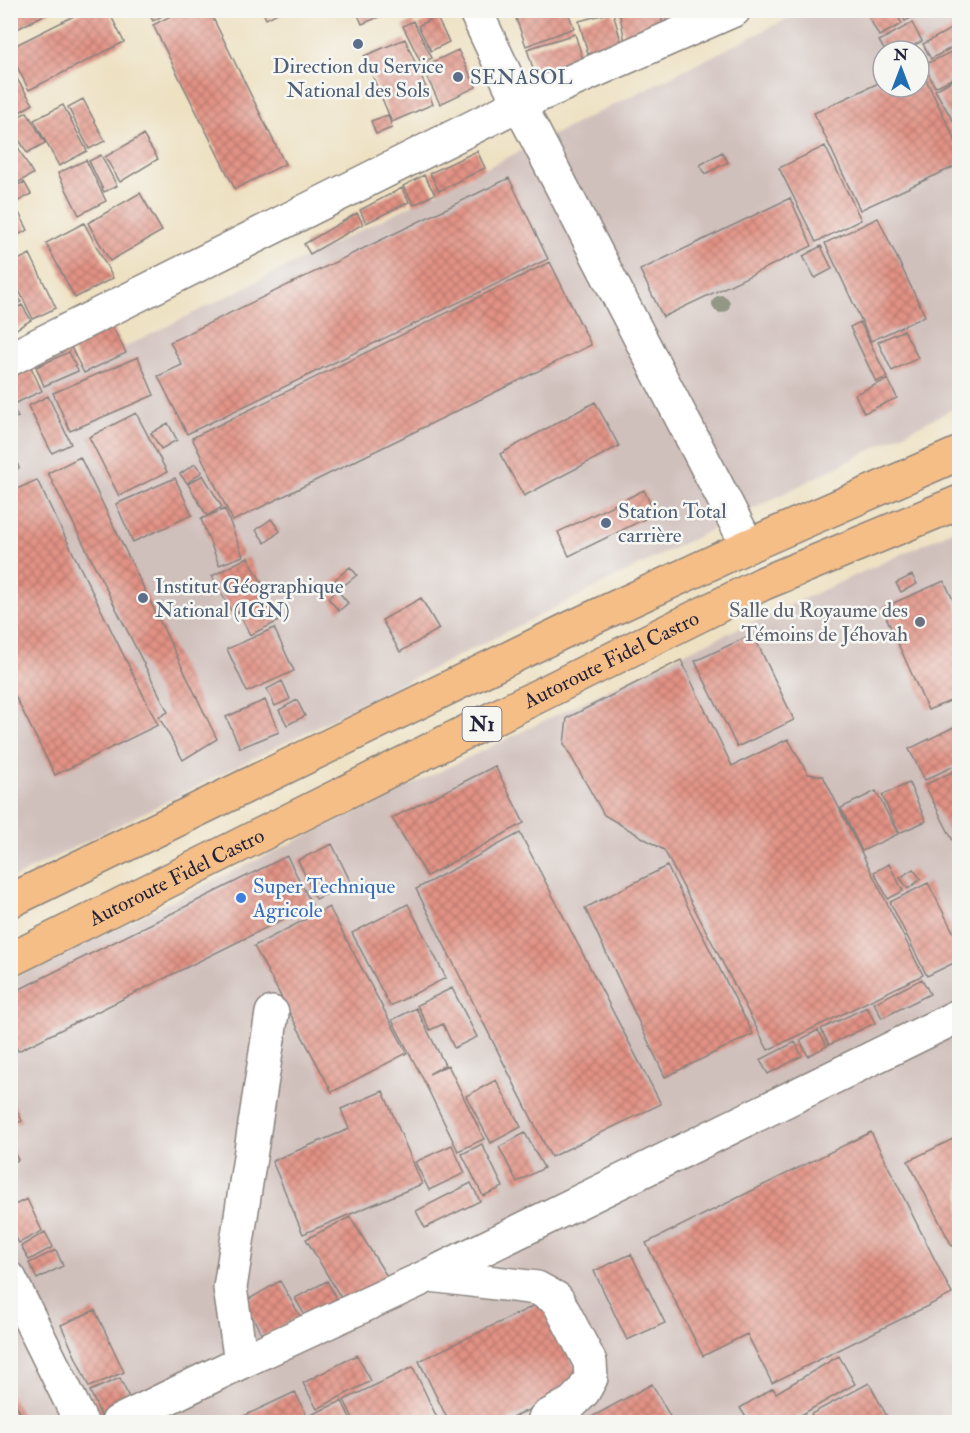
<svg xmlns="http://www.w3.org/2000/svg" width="970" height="1433" font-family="'IM FELL Double Pica',serif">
<defs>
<pattern id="building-cross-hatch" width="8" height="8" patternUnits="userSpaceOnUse" patternTransform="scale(1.5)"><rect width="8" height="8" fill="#e29284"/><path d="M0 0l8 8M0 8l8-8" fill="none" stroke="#b7776d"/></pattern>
</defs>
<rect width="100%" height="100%" fill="#f6f6f2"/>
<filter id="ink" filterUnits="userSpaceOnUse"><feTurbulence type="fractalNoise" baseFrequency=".0167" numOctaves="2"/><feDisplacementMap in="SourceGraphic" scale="12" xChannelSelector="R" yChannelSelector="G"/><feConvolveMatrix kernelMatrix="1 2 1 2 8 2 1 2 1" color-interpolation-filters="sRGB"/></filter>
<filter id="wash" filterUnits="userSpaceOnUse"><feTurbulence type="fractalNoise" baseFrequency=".008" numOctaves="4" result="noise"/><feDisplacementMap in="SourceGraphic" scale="24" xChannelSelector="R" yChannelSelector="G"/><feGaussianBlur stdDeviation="1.35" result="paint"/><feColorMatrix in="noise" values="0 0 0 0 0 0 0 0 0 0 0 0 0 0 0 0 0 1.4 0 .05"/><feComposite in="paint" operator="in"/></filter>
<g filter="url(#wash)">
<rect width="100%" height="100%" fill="#eee1c2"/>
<path fill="#d0c0bc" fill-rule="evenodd" d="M803,11h156v395l-948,473 -1,-475zM883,51h36v36h-36z
M959,528v894h-948v-443l669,-324z"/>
<g id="blocks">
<path fill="url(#building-cross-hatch)" d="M10,10h43l-43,23z
M86,10h22l16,32 -95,48 -19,-37v-5z
M147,10h26l-20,11z
M182,10h27l76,154 -50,25 -82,-164z
M262,10h21l-17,9z
M356,10h37v1l-31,13z
M513,10h54l7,18 -48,18z
M619,10h41l5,25 -40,7z
M665,10h31l-29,18z
M865,10h29l8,14 -23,12z
M900,10h28l-23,11z
M613,12l9,33 -34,9 -9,-33z
M436,16l13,26 -18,9 -13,-25z
M413,21l19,37 -11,5 -18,-37z
M912,23l10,18 -18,10h-19l-6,-10z
M960,24v19l-29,16 -8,-15z
M575,34l9,29 -48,15 -9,-29z
M405,39l28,65 -41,18 -28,-66z
M458,50l18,37 -36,17 -18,-37z
M953,51l7,13v11l-25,12 -11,-22z
M919,65l41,85v14l-100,46 -46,-97 69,-32v6h36z
M10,68l23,36 -23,14z
M960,76v57l-25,-43z
M83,99l22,42 -16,8 -21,-42z
M63,105l24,46 -28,15 -25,-46z
M27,112l18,31 -18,10 -17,-28v-4z
M388,115l4,13 -16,6 -5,-13z
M10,133l23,41 -23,13z
M143,135l15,24 -38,23 -15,-25z
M825,146l36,74 -45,22 -37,-74z
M477,151l8,17 -46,23 -9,-18z
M722,152l6,10 -23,12 -5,-9z
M101,155l16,31 -13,6 -15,-31z
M86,160l20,41 -27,14 -21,-42z
M424,175l11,19 -21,11 -11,-19z
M509,178l39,81 -361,175 -29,-58 24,-11 -12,-23z
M24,182l7,12 -14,8 -7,-13z
M402,188l7,14 -43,21 -6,-13z
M140,193l22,38 -52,30 -22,-38z
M10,196l18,34 -18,9z
M790,198l22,48 -149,71 -23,-47z
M357,213l6,11 -53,30 -6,-10z
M878,218l47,98 -54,25 -46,-98z
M84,223l29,55 -38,20 -29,-55z
M821,246l11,23 -17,9 -12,-22z
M30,254l26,54 -23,11 -23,-47v-8z
M550,262l41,83 -358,176 -41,-83z
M10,279l11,23 -11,4z
M22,305l9,15 -21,13v-22z
M860,322l27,55 -11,5 -26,-55z
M111,324l15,29 -42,20 -14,-28z
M904,330l14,28 -26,13 -14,-29z
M69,352l9,19 -34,15 -8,-19z
M138,357l16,38 -84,36 -17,-38z
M30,365l12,26 -26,12 -6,-10v-19z
M888,379l9,19 -33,15 -9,-19z
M48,396l23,48 -19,9 -24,-47z
M595,402l24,44 -95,50 -24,-42z
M10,403l8,14 -8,3z
M136,413l31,59 -48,24 -30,-59z
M168,423l9,17 -16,9 -10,-16z
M11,447l8,21 -8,5z
M80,457l137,282 -34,21 -24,-43 9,-5 -120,-239z
M195,464l7,8 -15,11 -7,-9z
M203,475l19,32 -15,9 -19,-32z
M175,478l17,37 -59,27 -17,-38z
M37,480l121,245 -103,50 -45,-89v-194z
M644,490l11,24 -86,42 -11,-24z
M225,509l18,47 -24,9 -18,-46z
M271,519l9,12 -15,12 -9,-13z
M248,557l21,39 -36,18 -21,-38z
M350,567l7,8 -19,15 -6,-8z
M912,575l5,9 -16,8 -5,-9z
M944,581l16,33v83l-32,13 -46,-102z
M337,590l11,13 -9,8 -11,-13z
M268,598l11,23 -29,14 -11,-22z
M421,598l18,31 -39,23 -18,-32z
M274,628l20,43 -47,21 -20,-43z
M753,634l41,86 -57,27 -42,-86z
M681,660l51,106 56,-27 20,35 15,2 100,199 -155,75 -104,-200 -60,-35 -40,-71 3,-26z
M282,681l8,18 -15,7 -8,-17z
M265,700l14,32 -39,16 -14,-31z
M297,700l8,16 -18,9 -8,-15z
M960,724v39l-35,17 -16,-31z
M495,766l29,57 -97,53 -35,-58z
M960,768v87l-35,-70z
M909,783l17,38 -27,12 -17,-38z
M876,791l22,43 -36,17 -21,-43z
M520,833l141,271 -110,53 -135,-268z
M332,844l19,39 -35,16 -18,-39z
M287,856l25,49 -294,146 -8,-14v-43z
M889,864l14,27 -15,8 -14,-27z
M667,866l86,168 -88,43 -80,-169z
M913,869l8,10 -13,10 -8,-11z
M928,883l32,62v15l-33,16 -37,-74z
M408,904l38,74 -56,28 -38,-73z
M329,907l78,146 -75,39 -78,-146z
M922,979l8,15 -48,24 -8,-15z
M452,988l25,49 -23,11 -11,-24 -13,6 -13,-25z
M867,1007l8,16 -46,22 -8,-16z
M416,1008l29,57 -16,9 19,-9 36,74 -26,12 -36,-74 -30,-57z
M818,1030l9,16 -19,10 -8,-16z
M795,1042l7,14 -34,18 -8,-14z
M496,1080l25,47 -30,16 -25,-47z
M383,1091l39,93 -119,50 -31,-73 77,-32 -8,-20z
M10,1095l12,26 -12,4z
M871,1132l81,162 -180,89 -25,-49 -44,22 -57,-113z
M525,1133l19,35 -27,14 -18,-35z
M957,1137l3,4v101l-8,4 -44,-85z
M482,1144l21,43 -20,9 -21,-42z
M452,1145l13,28 -36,17 -14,-28z
M10,1146l8,14 -8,4z
M471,1183l9,18 -55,27 -9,-17z
M27,1199l15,32 -23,12 -9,-18v-18z
M350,1217l38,61 -44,25 -38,-64z
M45,1232l8,15 -24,13 -8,-14z
M56,1250l7,16 -26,13 -8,-16z
M631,1254l34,69 -38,17 -33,-69z
M280,1281l20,35 -37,20 -19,-34z
M327,1281l11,21 -31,17 -12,-21z
M542,1302l41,82 -80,38h-54l-30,-61z
M95,1310l29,62 -35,15 -28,-62z
M357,1355l14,26 -54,28 -14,-26z
M839,1356l16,28 -66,38h-40l-9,-14 33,-20 3,5z
M413,1367l26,55h-84l-11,-22z
M120,1378l11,24 -30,14 -11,-25z
M869,1383l21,39h-75l-4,-8z
M652,1384l21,38h-86l-1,-2z
M295,1392l11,22 -18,8h-57z
M10,1393l13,25 -8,4h-5z
M342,1401l10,21h-44l-2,-5z"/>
</g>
</g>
<g filter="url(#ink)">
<use href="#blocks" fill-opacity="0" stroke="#88827e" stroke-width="1.5"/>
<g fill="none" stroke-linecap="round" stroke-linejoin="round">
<g stroke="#88827e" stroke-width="36">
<path id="minor" d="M475,10l44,94 229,442
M10,359l509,-255 215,-94
M430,1275l107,13 20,11 33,63 1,16 -8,14 -11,11 -27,15
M10,1279l71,143
M241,1362l-11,-74 42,-275
M118,1422l123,-60 189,-87 530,-260"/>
</g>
<g stroke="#88827e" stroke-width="36">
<g id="highway">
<path d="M10,901l563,-274 175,-81 212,-93"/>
<path id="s1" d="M10,960l754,-377 196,-81"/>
</g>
</g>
<use href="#minor" stroke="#fff" stroke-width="33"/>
<use href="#highway" stroke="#f6be87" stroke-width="33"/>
</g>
<circle fill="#929885" cx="721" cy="304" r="9"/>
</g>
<g fill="#5c6f8a" stroke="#f6f6f2" stroke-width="2">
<circle cx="358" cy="44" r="6"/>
<circle cx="458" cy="77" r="6"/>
<circle cx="606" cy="523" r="6"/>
<circle cx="143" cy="598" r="6"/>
</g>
<circle fill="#6b7280" stroke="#f6f6f2" stroke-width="2" cx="920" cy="622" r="6"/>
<circle fill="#3f7fe0" stroke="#f6f6f2" stroke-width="2" cx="241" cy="898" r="6"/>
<g text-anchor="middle" stroke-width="5" stroke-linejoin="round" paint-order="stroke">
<rect fill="#f6f6f2" stroke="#626272" stroke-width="1.5" x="462.5" y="707" width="39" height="34" rx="4.5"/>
<g font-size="20" font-weight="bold" fill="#22223b">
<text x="482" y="731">N1</text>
</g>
<g font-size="21" fill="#4e5e75" stroke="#f6f6f2" text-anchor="start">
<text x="358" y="73" text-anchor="middle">Direction du Service<tspan x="358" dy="24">National des Sols</tspan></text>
<text x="470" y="84">SENASOL</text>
<text x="618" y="518">Station Total<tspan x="618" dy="24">carrière</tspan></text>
<text x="155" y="593">Institut Géographique<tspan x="155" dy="24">National (IGN)</tspan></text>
</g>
<g font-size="21" fill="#5b616d" stroke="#f6f6f2" text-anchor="end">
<text x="908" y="617">Salle du Royaume des<tspan x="908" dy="24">Témoins de Jéhovah</tspan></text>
</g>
<g font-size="21" fill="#22223b" stroke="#f6f6f2">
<text dy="7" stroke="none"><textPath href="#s1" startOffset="672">Autoroute Fidel Castro</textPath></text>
<text dy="7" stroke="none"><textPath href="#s1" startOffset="186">Autoroute Fidel Castro</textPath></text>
</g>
<g font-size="21" fill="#366cbe" stroke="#f6f6f2" text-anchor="start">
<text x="253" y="893">Super Technique<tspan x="253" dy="24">Agricole</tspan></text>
</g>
</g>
<rect width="970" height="1433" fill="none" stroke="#f6f6f2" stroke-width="36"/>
<g transform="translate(901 69)"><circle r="28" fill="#f6f6f2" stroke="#a1a1a9" stroke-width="1.5"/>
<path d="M0-4.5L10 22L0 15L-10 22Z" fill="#1f6fb2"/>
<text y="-9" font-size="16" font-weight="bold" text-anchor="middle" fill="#22223b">N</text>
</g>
</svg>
